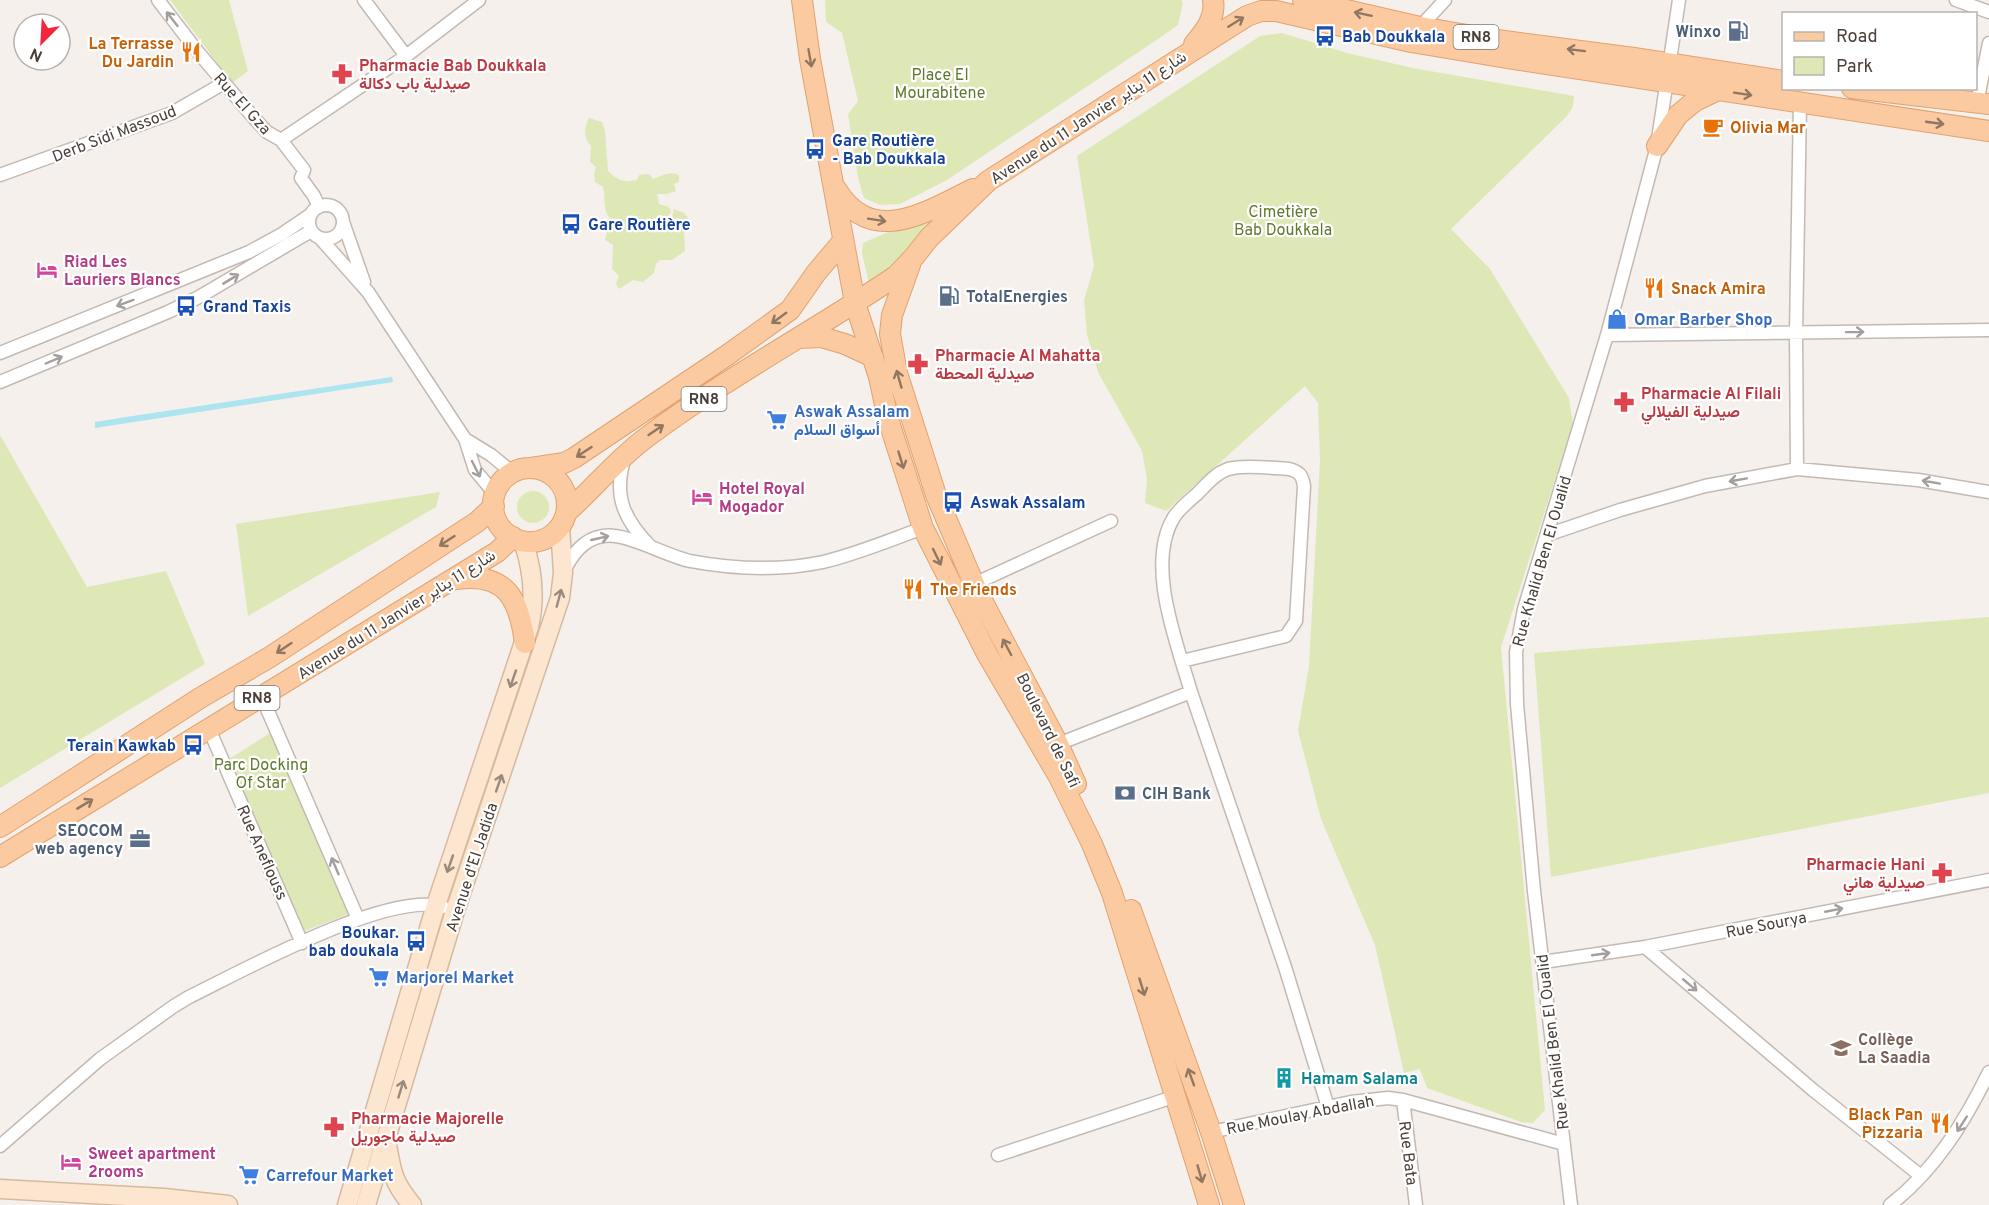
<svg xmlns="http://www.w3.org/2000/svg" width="1989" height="1205" font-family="Overpass,Vazirmatn,sans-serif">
<rect width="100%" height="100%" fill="#f5f0ec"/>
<path fill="#dee8b7" d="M170,0h59l19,71 -16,12z
M825,0h356l2,3 -5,22 -17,12 -214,143 -47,24 -20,1 -16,-7 -6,-20 -10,-64 10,-13 -16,-68 -16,-11z
M1282,33l65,20 66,15 161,28 -1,11 -7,10 -115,112 39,40 79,129 4,26 -72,223 44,463 -12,13 -12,-1 -94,-34 -7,-19 -16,4 -29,-128 -54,-126 -23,-88 11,-65 11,-205 -2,-58 -13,-17 -139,125 -21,-8 2,-24 -5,-28 -44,-79 -11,-37 -3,-35 10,-34 -17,-110 183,-120z
M589,118l13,4 3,9 3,40c9,9 16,12 29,9l2,-5 10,-1 4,5c9,-3 15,-8 26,-4v7l-5,2 2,7 -9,3h-10l2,10 10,3 2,5 -4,6 -7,2 6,5h4l4,-16 10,4 4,5v8l-4,6 1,19 -13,9h-12l-4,4 -2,9 -11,9 -10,-2 -14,9 -3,-5 3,-8 -7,-7 1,-24 -8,-5 5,-21c-8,-11 -4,-20 -7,-32l-8,-5 -1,-9 2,-6 -6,-5 1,-16c-8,-9 -7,-18 -2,-28z
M959,201l-70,70 -20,12 -7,-30 1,-10z
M0,435l87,152 79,-16 39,93 -205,124z
M517 507a16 16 0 1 1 32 0a16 16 0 1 1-32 0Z
M440,492l-4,15 -188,109 -12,-92z
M1989,617v176l-438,84 -17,-224z
M270,733l79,181 -45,17 -75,-172z"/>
<path fill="#ace4ef" d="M392,377l1,5 -298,46v-6l31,-5z"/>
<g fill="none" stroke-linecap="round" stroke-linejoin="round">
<g stroke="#c4b9b2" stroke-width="15">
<path id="minor" d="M158,0l39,51 57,67 13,14 14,8 23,30 -3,8 13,18 5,11
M364,0l42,56
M1956,0l33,12
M1420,27l25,-27
M1977,103l12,-60
M281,140l125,-84 73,-56
M0,175l172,-62 52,-30
M309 222a17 17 0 1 1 34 0a17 17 0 1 1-34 0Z
M343,222l21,60
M320,238l48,54 97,147 10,31 20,24
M1607,335l382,-5
M0,353l249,-101 33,-18 28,-19
M0,382l168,-70 31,-15 112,-66
M465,439l26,16 22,18
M624,460c-11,37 1,61 27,87
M1797,469l-1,-136 4,-230
M1547,535l73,-25 85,-24 92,-17 121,11 71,12
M564,571c8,-16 19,-32 39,-35 23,-4 63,20 87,25 43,8 90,10 133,1 34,-8 67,-22 100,-34
M974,584l137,-63
M1182,661l104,-25 10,-15 8,-135c-2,-11 -4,-14 -15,-17 -18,-1 -38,-4 -56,-1 -15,2 -26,16 -36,26 -8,7 -18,15 -23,23 -29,47 3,126 17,175l94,275 43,140
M261,695l97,224
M209,729l93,214
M1058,744l133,-52
M1645,947l168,143 108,86
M1543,962l102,-15 344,-67
M1403,1100l13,105
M1211,1132l140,-30 37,-4 15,2 161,44
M0,1146l100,-87 74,-53 15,-9c53,-26 200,-107 254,-90
M998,1155l178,-59
M1571,1205l-37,-314 -17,-187 -1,-52 8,-43 83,-274 50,-189 22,-146
M1890,1205c45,-35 74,-82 99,-133"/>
</g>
<g stroke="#d6ba9f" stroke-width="21">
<path id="secondary" d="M387,1145c5,28 6,37 25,60
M0,1189l164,9 64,7
M347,1205l89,-300 93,-278c7,-30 4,-57 -6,-86
M366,1205l89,-294 105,-313 3,-25 -3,-46"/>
</g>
<g stroke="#e1a26f" stroke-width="22">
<path id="primary" d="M802,0l8,59 45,244 24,74 9,42 35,109 64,126 72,123 33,67 20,49 97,312
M1303,0l117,27 77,13 137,18 150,23
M1194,44c11,-13 22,-26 19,-44
M1852,88l137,16
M1657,146l21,-31 17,-14 23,-11
M836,189c36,59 90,23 137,0
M910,265l-18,50 -2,19 7,39 39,122 41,96 81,153 18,40
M798,338l23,-1 24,7 28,13
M531,468l33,-5 10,-5 152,-102 64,-46 26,-37 27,-32
M493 505a37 37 0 1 1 74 0a37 37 0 1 1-74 0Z
M567,512c27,-24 50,-53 80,-75 79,-59 167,-106 249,-161l18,-19 15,-19 59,-57 259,-165 14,-5h15l135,31 102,17 476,72
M456,579c50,-7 63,19 69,64
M0,827l200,-129 70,-41 207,-135 17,-16
M0,857l497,-305 16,-15
M1131,910l80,222 23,73"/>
</g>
<use href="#minor" stroke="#fff" stroke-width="12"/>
<use href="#secondary" stroke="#fde6cf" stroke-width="18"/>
<use href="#primary" stroke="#fbcaa0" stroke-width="20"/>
</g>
<defs><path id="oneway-shaft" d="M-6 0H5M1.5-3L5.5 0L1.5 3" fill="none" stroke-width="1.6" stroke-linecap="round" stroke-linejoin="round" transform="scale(1.5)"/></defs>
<g stroke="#917762">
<use href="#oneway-shaft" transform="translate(1363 14) rotate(-168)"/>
<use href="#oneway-shaft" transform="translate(1236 22) rotate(-32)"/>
<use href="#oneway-shaft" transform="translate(1576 50) rotate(-173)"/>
<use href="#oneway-shaft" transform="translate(810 58) rotate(80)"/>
<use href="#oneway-shaft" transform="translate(1743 94) rotate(9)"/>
<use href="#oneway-shaft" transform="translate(1935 123) rotate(8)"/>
<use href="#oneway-shaft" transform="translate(877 220) rotate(9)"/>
<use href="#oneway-shaft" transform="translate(779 318) rotate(144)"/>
<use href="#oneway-shaft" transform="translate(899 379) rotate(-106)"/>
<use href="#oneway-shaft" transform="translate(656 430) rotate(-34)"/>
<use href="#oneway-shaft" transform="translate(584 452) rotate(147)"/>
<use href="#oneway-shaft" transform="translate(901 460) rotate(73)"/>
<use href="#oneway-shaft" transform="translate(447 541) rotate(147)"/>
<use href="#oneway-shaft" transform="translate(937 557) rotate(64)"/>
<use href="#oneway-shaft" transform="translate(1007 647) rotate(-118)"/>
<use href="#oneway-shaft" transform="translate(284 648) rotate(146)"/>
<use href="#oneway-shaft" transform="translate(85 804) rotate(-31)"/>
<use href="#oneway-shaft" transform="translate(1142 987) rotate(73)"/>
<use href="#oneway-shaft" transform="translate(1191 1077) rotate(-110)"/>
<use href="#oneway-shaft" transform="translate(1200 1174) rotate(74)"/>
</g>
<g stroke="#a49f9c">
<use href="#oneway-shaft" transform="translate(172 19) rotate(-128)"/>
<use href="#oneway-shaft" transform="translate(231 279) rotate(-31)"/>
<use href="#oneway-shaft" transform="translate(125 303) rotate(160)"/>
<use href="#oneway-shaft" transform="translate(1855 332) rotate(-1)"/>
<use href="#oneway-shaft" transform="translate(54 360) rotate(-23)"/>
<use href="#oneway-shaft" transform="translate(476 469) rotate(63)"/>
<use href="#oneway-shaft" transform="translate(1738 480) rotate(170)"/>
<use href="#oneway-shaft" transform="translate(1931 482) rotate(-170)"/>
<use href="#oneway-shaft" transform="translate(600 538) rotate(-13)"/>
<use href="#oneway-shaft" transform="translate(335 866) rotate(-113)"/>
<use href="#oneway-shaft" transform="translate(1834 910) rotate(-11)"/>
<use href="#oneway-shaft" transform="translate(1601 954) rotate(-8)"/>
<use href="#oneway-shaft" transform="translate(1690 985) rotate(40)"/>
<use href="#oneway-shaft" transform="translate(1962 1124) rotate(123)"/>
</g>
<g stroke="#9b8a7c">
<use href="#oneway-shaft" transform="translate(559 598) rotate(-75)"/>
<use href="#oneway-shaft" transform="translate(513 679) rotate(109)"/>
<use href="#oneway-shaft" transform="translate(499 783) rotate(-71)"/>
<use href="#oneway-shaft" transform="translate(450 864) rotate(109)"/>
<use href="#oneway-shaft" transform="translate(401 1089) rotate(-73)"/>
</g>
<defs>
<g id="fuel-bare" transform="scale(1.62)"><path d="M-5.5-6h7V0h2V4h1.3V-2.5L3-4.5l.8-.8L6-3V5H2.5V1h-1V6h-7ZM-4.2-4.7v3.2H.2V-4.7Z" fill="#5c6f8a" stroke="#fff" stroke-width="2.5" paint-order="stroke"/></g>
<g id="bus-bare" transform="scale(1.62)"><path d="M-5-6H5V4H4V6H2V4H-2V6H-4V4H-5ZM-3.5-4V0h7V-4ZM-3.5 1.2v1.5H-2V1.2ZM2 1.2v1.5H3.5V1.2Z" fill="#1a4fb4" stroke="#fff" stroke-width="2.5" paint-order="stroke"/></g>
<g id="restaurant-bare" transform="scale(1.62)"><path d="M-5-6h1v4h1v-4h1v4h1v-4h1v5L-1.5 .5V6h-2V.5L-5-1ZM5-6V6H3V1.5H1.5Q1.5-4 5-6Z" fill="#e8710a" stroke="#fff" stroke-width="2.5" paint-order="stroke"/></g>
<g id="pharmacy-bare" transform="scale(1.62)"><path d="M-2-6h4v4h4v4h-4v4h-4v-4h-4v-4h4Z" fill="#e0444e" stroke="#fff" stroke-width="2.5" paint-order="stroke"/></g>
<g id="cafe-bare" transform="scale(1.62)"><path d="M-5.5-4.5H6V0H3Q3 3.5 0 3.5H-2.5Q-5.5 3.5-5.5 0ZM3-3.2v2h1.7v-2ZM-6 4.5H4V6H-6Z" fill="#e8710a" stroke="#fff" stroke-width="2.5" paint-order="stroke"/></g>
<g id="hotel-bare" transform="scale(1.62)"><path d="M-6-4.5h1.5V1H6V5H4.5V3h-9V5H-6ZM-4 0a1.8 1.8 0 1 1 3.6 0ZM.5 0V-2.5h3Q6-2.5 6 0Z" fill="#d1479c" stroke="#fff" stroke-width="2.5" paint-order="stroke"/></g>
<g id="shop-bare" transform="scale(1.62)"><path d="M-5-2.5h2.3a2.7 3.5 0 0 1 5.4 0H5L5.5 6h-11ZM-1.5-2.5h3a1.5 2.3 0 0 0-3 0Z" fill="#3f7fe0" stroke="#fff" stroke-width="2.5" paint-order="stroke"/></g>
<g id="supermarket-bare" transform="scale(1.62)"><path d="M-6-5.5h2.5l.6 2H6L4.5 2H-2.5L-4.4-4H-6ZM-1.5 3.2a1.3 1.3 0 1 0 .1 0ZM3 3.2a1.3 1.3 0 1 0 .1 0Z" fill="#3f7fe0" stroke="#fff" stroke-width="2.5" paint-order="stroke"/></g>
<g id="bank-bare" transform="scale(1.62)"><path d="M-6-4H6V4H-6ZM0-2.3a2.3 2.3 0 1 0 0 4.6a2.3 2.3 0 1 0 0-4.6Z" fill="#5c6f8a" stroke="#fff" stroke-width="2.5" paint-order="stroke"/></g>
<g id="office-bare" transform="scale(1.62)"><path d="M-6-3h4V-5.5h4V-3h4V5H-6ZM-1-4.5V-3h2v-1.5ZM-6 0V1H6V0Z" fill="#5c6f8a" stroke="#fff" stroke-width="2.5" paint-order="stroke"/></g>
<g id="university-bare" transform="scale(1.62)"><path d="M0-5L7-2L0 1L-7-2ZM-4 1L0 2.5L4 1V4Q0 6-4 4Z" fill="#8d6e63" stroke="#fff" stroke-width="2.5" paint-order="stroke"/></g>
<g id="building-bare" transform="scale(1.62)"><path d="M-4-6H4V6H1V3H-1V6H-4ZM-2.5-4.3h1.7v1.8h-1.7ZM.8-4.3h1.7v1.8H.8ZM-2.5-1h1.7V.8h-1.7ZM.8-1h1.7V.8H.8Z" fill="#0f9aa8" stroke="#fff" stroke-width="2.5" paint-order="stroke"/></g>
</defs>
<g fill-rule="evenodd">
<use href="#fuel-bare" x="1738" y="31"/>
<use href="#bus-bare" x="1325" y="36"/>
<use href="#restaurant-bare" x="191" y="52"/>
<use href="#pharmacy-bare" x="342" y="74"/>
<use href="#cafe-bare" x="1713" y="127"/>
<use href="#bus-bare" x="815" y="149"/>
<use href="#bus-bare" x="571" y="224"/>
<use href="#hotel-bare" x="47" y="270"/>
<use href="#restaurant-bare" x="1654" y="288"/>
<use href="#fuel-bare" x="949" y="296"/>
<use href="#bus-bare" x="186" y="306"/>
<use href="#shop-bare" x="1617" y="319"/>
<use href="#pharmacy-bare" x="918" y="364"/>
<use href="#pharmacy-bare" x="1624" y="402"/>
<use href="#supermarket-bare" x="777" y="420"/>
<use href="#hotel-bare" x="702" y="497"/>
<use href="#bus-bare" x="953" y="502"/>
<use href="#restaurant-bare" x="913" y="589"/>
<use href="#bus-bare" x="193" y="745"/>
<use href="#bank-bare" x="1125" y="793"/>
<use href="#office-bare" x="140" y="839"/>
<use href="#pharmacy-bare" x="1942" y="873"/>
<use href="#bus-bare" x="416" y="941"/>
<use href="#supermarket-bare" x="379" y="977"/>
<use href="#university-bare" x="1841" y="1048"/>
<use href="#building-bare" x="1284" y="1078"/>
<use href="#restaurant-bare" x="1940" y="1123"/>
<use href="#pharmacy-bare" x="334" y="1127"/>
<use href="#hotel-bare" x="71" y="1162"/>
<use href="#supermarket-bare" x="249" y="1175"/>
</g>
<g text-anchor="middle" stroke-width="4.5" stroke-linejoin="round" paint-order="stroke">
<g fill="#fff" stroke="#807974" stroke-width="1.5">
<rect x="1453.5" y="25" width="45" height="24" rx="4.5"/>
<rect x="681.5" y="387" width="45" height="24" rx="4.5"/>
<rect x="234.5" y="686" width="45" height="24" rx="4.5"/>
</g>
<g font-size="15" font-weight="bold" fill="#4a3f39">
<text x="1476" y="42">RN8</text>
<text x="704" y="404">RN8</text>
<text x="257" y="703">RN8</text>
</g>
<g font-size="16" font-weight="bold" fill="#4e5e75" stroke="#fff" text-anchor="end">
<text x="1721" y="37">Winxo</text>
<text x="966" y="302" text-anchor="start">TotalEnergies</text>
<text x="1142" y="799" text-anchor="start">CIH Bank</text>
<text x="123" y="836">SEOCOM<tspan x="123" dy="18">web agency</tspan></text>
</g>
<g font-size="16" font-weight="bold" fill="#164399" stroke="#fff" text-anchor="start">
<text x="1342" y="42">Bab Doukkala</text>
<text x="832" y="146">Gare Routière<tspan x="832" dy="18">- Bab Doukkala</tspan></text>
<text x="588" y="230">Gare Routière</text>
<text x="203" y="312">Grand Taxis</text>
<text x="970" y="508">Aswak Assalam</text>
<text x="176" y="751" text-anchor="end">Terain Kawkab</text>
<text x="399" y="938" text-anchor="end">Boukar.<tspan x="399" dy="18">bab doukala</tspan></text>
</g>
<g font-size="16" font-weight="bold" fill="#c56008" stroke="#fff" text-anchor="start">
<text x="174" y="49" text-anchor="end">La Terrasse<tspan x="174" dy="18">Du Jardin</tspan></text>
<text x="1730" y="133">Olivia Mar</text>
<text x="1671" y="294">Snack Amira</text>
<text x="930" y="595">The Friends</text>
<text x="1923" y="1120" text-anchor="end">Black Pan<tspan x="1923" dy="18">Pizzaria</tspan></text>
</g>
<g font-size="16" font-weight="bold" fill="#be3a42" stroke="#fff" text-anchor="start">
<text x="359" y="71">Pharmacie Bab Doukkala<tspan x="359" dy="18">صيدلية باب دكالة</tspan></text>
<text x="935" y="361">Pharmacie Al Mahatta<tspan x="935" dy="18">صيدلية المحطة</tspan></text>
<text x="1641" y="399">Pharmacie Al Filali<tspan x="1641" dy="18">صيدلية الفيلالي</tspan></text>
<text x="1925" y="870" text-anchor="end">Pharmacie Hani<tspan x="1925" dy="18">صيدلية هاني</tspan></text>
<text x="351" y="1124">Pharmacie Majorelle<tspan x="351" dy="18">صيدلية ماجوريل</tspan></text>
</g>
<g font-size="16" fill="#5e7b2d" stroke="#fff">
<text x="940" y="80">Place El<tspan x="940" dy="18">Mourabitene</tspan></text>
<text x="1283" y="217">Cimetière<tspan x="1283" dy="18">Bab Doukkala</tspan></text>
<text x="261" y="770">Parc Docking<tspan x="261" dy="18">Of Star</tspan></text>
</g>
<g font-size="16" fill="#4a3f39" stroke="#fff">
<text transform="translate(243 103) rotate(48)" y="6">Rue El Gza</text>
<text transform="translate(1088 117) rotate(-33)" y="6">Avenue du 11 Janvier شارع 11 يناير</text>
<text transform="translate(114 133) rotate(-21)" y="6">Derb Sidi Massoud</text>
<text transform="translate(1541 561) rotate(-74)" y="6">Rue Khalid Ben El Oualid</text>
<text transform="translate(396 614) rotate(-32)" y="6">Avenue du 11 Janvier شارع 11 يناير</text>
<text transform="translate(1049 730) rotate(64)" y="6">Boulevard de Safi</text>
<text transform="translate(263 852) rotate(66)" y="6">Rue Aneflouss</text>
<text transform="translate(471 867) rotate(-72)" y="6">Avenue d'El Jadida</text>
<text transform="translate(1766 924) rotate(-11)" y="6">Rue Sourya</text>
<text transform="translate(1552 1042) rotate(-97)" y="6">Rue Khalid Ben El Oualid</text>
<text transform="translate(1300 1114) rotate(-11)" y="6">Rue Moulay Abdallah</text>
<text transform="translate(1409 1153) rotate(83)" y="6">Rue Bata</text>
</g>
<g font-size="16" font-weight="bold" fill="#b23c85" stroke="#fff" text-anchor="start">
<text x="64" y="267">Riad Les<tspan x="64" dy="18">Lauriers Blancs</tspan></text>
<text x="719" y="494">Hotel Royal<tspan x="719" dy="18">Mogador</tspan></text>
<text x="88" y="1159">Sweet apartment<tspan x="88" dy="18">2rooms</tspan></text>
</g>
<g font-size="16" font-weight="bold" fill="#366cbe" stroke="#fff" text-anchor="start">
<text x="1634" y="325">Omar Barber Shop</text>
<text x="794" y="417">Aswak Assalam<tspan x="794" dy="18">أسواق السلام</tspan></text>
<text x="396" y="983">Marjorel Market</text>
<text x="266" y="1181">Carrefour Market</text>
</g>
<g font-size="16" font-weight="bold" fill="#785e54" stroke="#fff" text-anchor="start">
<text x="1858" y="1045">Collège<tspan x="1858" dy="18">La Saadia</tspan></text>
</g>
<g font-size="16" font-weight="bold" fill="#0d838f" stroke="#fff" text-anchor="start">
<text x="1301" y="1084">Hamam Salama</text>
</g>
</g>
<rect x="1782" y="12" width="195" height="78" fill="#ffffff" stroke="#b7b2b0" stroke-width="1.5"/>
<rect x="1794" y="32" width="30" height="9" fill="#fbcaa0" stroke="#b7b2b0" stroke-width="1.5"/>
<text x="1836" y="42" font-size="18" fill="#4a3f39">Road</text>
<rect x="1794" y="57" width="30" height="18" fill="#dee8b7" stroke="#b7b2b0" stroke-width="1.5"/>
<text x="1836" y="72" font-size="18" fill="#4a3f39">Park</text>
<g transform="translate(42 42) rotate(204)"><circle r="28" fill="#ffffff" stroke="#b7b2b0" stroke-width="1.5"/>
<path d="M0-4.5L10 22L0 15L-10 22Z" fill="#f3263a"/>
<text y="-9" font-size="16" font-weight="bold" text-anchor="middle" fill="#4a3f39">N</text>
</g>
</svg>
